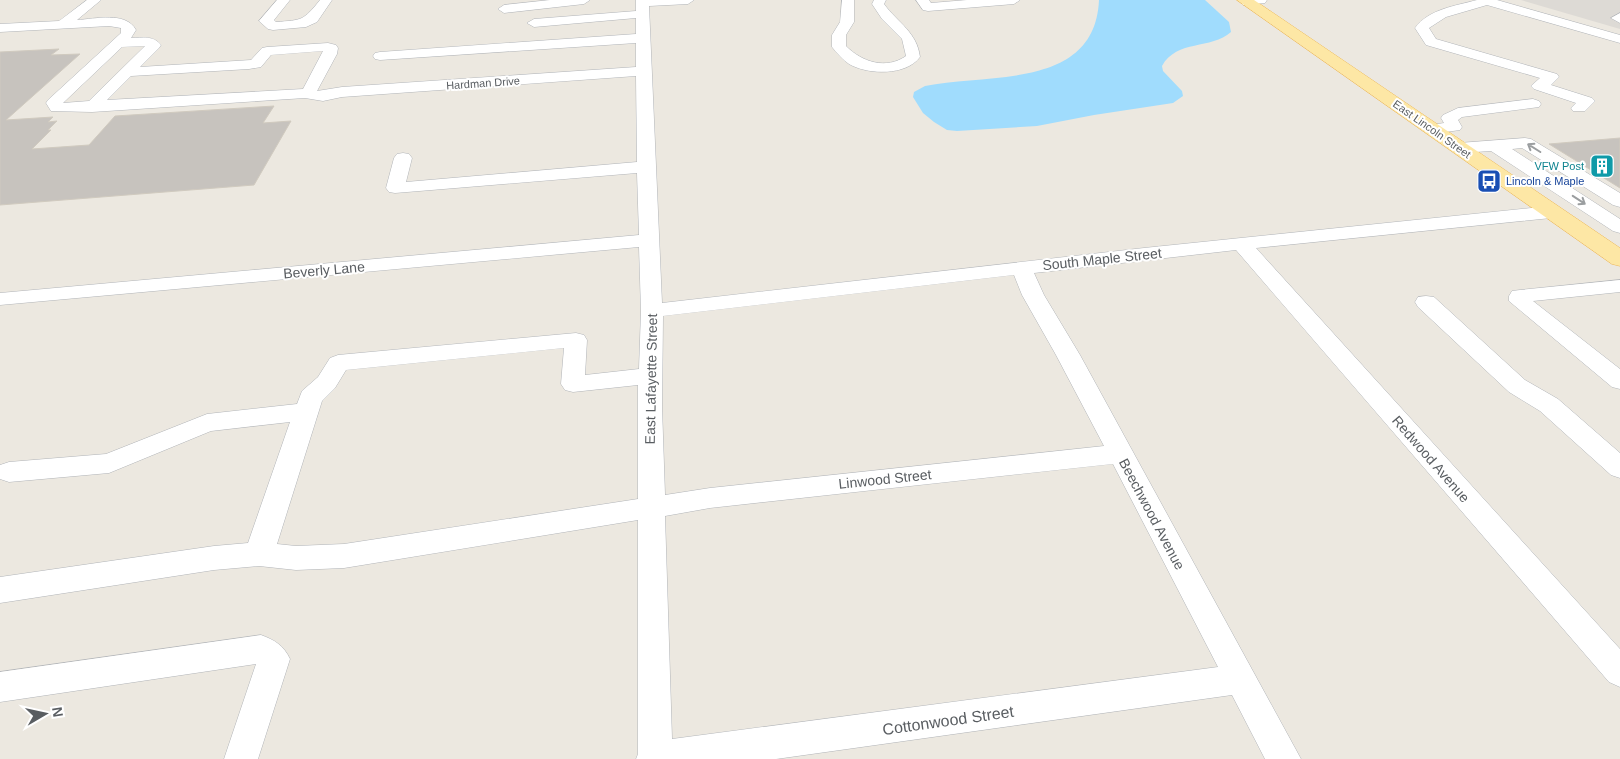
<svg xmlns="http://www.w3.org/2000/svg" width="1620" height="759" font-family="Helvetica,sans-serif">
<rect width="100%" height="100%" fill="#ece8e0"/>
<path fill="#dddad5" d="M1521,0h99v29z"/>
<path fill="#a0dcfd" d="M1099,0h106l24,22 2,10c-20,18 -54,7 -69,34l1,5 19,20 1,5 -10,7 -79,12 -57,11 -80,5 -10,-1 -13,-8 -11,-9 -10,-16 1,-5 11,-6c63,-13 170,4 174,-86z"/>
<path fill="#c7c3be" stroke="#d0cabf" d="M59,49l-8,6 29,-1 -74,66 47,-3 -5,5 9,-1 -9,9h3l-19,19 57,-4 26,-29 159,-10 -11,17 28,-2 -37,64 -254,20v-153z
M1620,138v50l-71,-44z"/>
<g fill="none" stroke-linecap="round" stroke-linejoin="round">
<g stroke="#b1b4b8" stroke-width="1">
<path id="minor" d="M87,0h14l-24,20c18,-1 49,-9 59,10l-5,8c11,0 22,-3 30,7l-2,3 -19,19 111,-7 11,-12 5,-1 61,-4 8,2 2,3 -1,6 -20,37 25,-4 294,-20v-24l-256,17 -5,-1 -2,-3 2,-3 5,-1 256,-18v-16l-102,9 -7,-4 7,-4 102,-8v-11h58l-6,4 -39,2 13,297 482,-55 407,-42 7,2 2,4 -2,4 -7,2 -295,30 364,401v38l-11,-5 -373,-432 -202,23 10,22 36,60 221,404h-36l-33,-64 -456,64h-140l2,-5v-234l-294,48 -48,2 -37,-4 -45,4 -214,33v-26l214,-31 34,-3 42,-121 -79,9 -102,42 -100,9 -9,-3v-14l9,-3 97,-8 101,-40 90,-10 5,-13 16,-14 12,-19 8,-3 238,-22 8,2 3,5 -2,35 54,-6 2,-58 -2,-64 -639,58v-12l639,-58 -2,-62 -242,20 -6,-1 -3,-4 8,-30 3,-4 6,-1 6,1 3,4 -6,24 231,-20 -1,-86 -294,21 -19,4 -18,-3 -213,14 -41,-1 -5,-8 2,-3 73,-67v-5l-12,-2 -109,6v-8l59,-3zM145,46l-56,55 -26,2 59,-56zM323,51l-20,38 -196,11 24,-24 118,-7 12,-2 10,-12zM1014,275l8,20 34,60 48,91 -394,42 -45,7 -3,-88 1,-91zM564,348l-3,36 4,6 8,2 65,-7v114l-294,45 -48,2 -19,-2 45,-143 13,-13 11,-18zM1113,464l105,203 -546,72 -7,-223 45,-8z
M277,0h13l-16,20 2,2c26,-2 27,-1 44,-22h12l-15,22 -11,5 -33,3 -5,-1 -9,-8z
M550,0h40l-6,4 -80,9 -6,-4 6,-4z
M842,0h12v22l-8,13v11c16,16 40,24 60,10l-4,-17 -20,-20 -10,-15 2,-4h12l-2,4c14,19 33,28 36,53 -14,19 -52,18 -71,7 -6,-4 -12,-11 -17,-17v-12l8,-13z
M916,0h13l2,3 36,-3h53l-6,4 -86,7 -5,-1z
M1242,0h25l-2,3 -22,2 -2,-3z
M1477,0h20l123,35v8l-133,-38 -41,12 -17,11 7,11 121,35 2,3 -8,8 41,13 3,3 -10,10h-12l-2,-3 5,-5 -42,-14 -3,-3 9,-8 -114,-33 -11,-17c14,-19 40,-22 62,-28z
M1620,13v10l-9,-5z
M1533,99l6,2 2,3 -2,3 -77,10 -4,3 4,7 -2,3 -29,4 -6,-2 -2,-3 2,-3 19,-3 -3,-5 2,-3 15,-7z
M1525,138l6,1 89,54v14l-7,-2 -91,-57 -10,1 108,70v14l-7,-2 -122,-80 -32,2 -6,-1 -2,-4 2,-4 6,-1z
M1620,280v12l-87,9 87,68v20l-8,-2 -103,-86v-5l3,-5 8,-1z
M1426,296l8,1 91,83 33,19 62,54v25l-9,-3 -71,-64 -31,-19 -91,-85 -3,-5 3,-5z
M261,635c14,5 23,11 29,24l-32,100h-34l32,-95 -256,38v-30z"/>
</g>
<g stroke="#edb758" stroke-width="1">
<path id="major" d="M1237,0h17l366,248v18l-8,-2z"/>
</g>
<use href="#minor" fill="#fff" fill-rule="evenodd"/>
<use href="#major" fill="#fde7a5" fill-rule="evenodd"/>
</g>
<defs><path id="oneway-shaft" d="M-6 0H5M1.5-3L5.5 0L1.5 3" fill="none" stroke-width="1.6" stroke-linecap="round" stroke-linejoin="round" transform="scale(1.25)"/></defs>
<g stroke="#9b9ea0">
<use href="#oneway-shaft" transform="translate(1534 148) rotate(-148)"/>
<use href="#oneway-shaft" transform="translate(1579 200) rotate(33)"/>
</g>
<defs>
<g id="building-square" transform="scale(1.25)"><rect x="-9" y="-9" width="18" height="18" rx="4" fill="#0f9aa8" stroke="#fff"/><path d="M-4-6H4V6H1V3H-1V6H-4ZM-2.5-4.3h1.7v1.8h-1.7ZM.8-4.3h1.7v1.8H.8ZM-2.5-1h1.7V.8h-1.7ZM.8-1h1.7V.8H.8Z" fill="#fff"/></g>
<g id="bus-square" transform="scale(1.25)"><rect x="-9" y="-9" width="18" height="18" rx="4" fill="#1a4fb4" stroke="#fff"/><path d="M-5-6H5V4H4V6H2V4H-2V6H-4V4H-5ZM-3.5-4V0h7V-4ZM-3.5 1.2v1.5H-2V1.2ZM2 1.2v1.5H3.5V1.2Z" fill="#fff"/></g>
</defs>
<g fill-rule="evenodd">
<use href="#building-square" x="1602" y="166"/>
<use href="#bus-square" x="1489" y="181"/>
</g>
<g text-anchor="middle" stroke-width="4" stroke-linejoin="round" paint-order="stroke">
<g font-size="11" fill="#595d61" stroke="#fff">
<text transform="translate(483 83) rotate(-4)" y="4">Hardman Drive</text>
<text transform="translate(1432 129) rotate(35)" y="4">East Lincoln Street</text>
</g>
<g font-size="11" fill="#0d838f" stroke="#fff" text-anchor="end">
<text x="1584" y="170">VFW Post</text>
</g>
<g font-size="11" fill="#164399" stroke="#fff" text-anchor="start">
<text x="1506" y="185">Lincoln &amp; Maple</text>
</g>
<g font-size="14" fill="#595d61" stroke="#fff">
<text transform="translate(1102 259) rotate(-6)" y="5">South Maple Street</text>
<text transform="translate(324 270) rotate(-5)" y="5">Beverly Lane</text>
<text transform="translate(651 379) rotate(-89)" y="5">East Lafayette Street</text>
<text transform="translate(1431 459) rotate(49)" y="5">Redwood Avenue</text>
<text transform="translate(885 479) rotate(-6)" y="5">Linwood Street</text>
<text transform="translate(1152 514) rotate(62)" y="5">Beechwood Avenue</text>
</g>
<g font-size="16" fill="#595d61" stroke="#fff">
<text transform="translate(948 720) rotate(-8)" y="6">Cottonwood Street</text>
</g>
</g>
<g transform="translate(45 714) rotate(81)" stroke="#ffffff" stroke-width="4" paint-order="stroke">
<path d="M0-4L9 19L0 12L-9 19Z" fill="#595d61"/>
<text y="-8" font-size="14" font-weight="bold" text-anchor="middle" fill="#595d61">N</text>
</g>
</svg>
